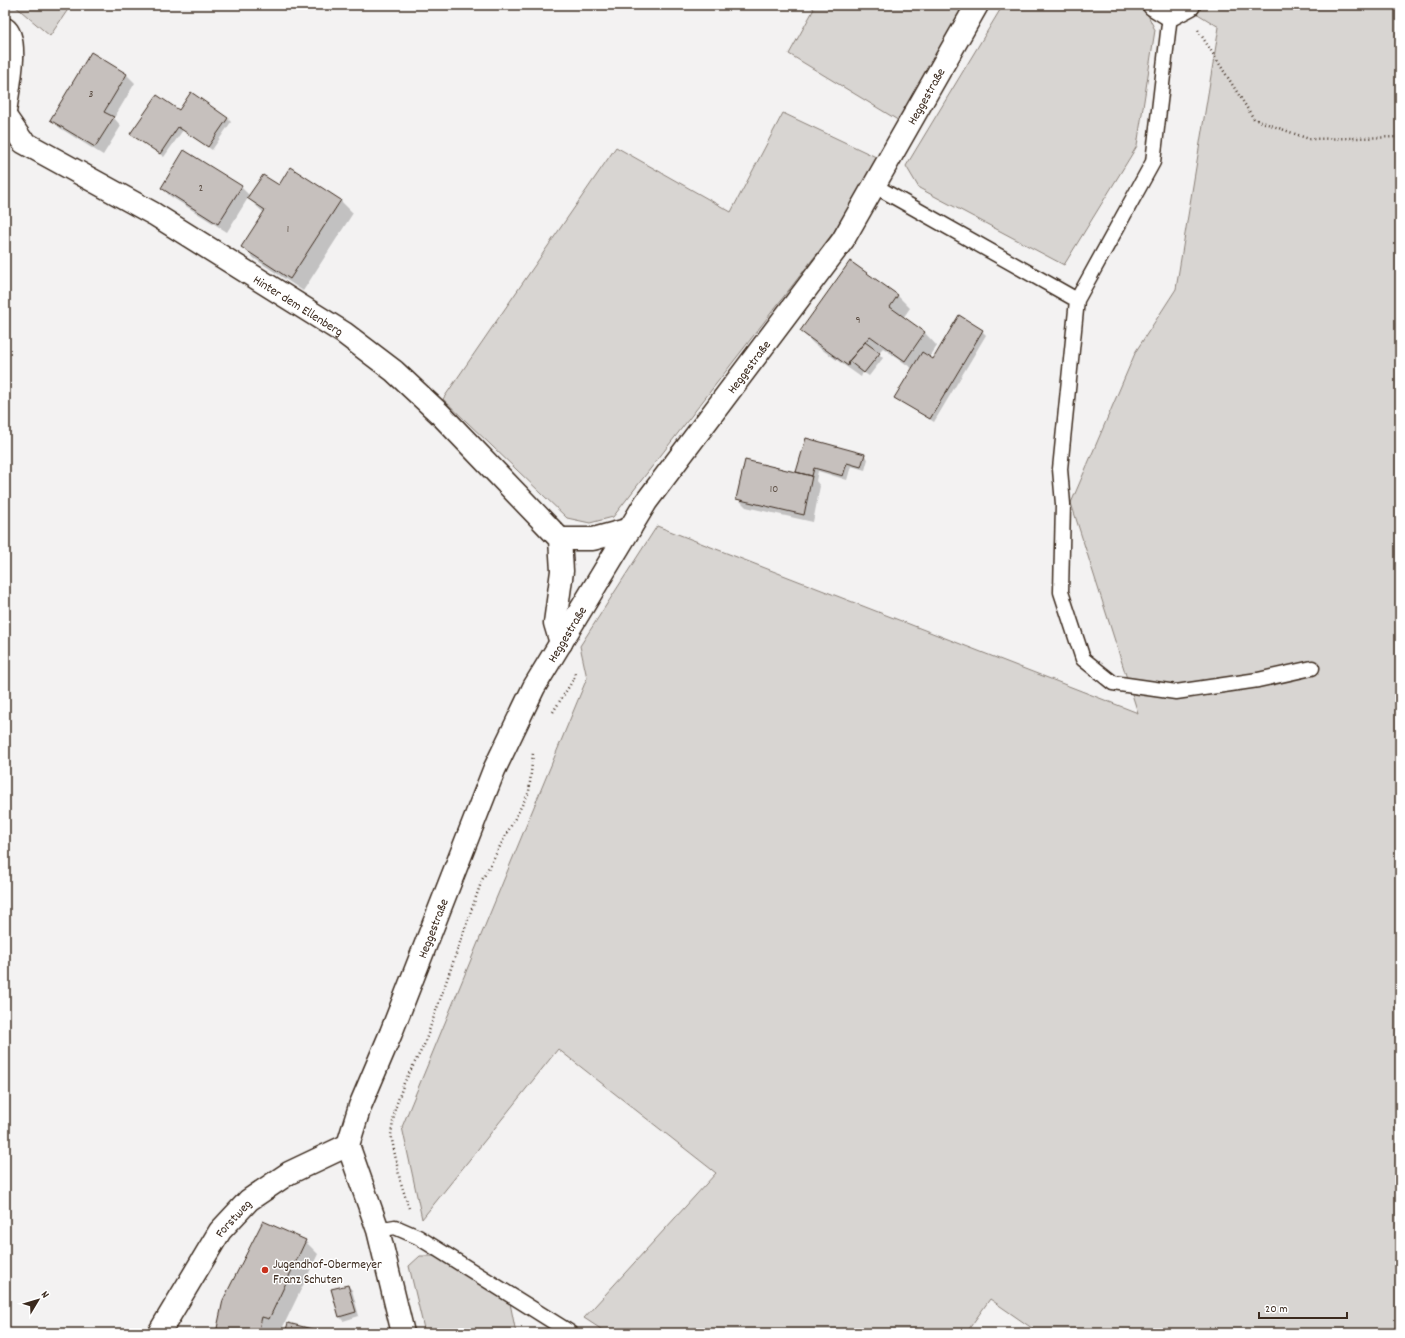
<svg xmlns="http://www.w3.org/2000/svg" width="1405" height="1338" font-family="Dekko,sans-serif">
<rect width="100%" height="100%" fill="#f3f2f2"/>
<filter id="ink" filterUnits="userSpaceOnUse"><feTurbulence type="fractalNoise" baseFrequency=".025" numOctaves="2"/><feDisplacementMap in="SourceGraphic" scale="8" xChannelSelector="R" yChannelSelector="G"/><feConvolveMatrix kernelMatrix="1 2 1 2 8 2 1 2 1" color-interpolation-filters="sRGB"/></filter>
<g filter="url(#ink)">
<path fill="#d8d5d2" stroke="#8a8078" d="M14,5h57l-21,31z
M808,5h156l-63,117 -112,-68 25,-45z
M1003,5h134l9,6 9,19 -18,116 -73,119 -145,-77 -13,-22z
M1183,5h217v1328h-361l-49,-34 -24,34h-359l-23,-15 132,-145 -158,-124 -136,170 -20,-92 185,-449 -7,-32 77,-120 481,187 -67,-210 65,-152 40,-62 43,-262z
M783,113l95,45 -45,75 -220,284 -23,6 -23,-5 -124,-119 173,-252 115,65z
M420,1256h14l76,47 6,30h-91l-16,-67z"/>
<path fill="#0003" d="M127,75l8,8 -21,35 7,8 -18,29 -43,-27 -9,-8z
M227,118l4,4 -19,28 -29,-20 -19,27 -32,-23z
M279,186l61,14 13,13 -50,78 -48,-32 -13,-12 22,-34 -16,-15 -21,34 -57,-36 -8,-8 79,-1 9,9z
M898,296l12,12 -7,10 22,15 12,13 -8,12 4,2 49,-29 4,4 -52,87 -38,-24 17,-29 -30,-21 -5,5 5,5 -14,18 -6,-4 -2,5 -47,-33 -13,-13z
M864,455l4,4 -3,11 -14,-4 -4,14 -29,-9 -2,10 4,5 -7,36 -67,-15 -8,-8 62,-25 -2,-2z
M305,1241l13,13 -37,77 -7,-2 -1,4h-56z
M348,1286l4,4 7,26 -16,5 -3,-4z"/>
<path fill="#c6c0bd" stroke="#3b2a1e" d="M91,52l36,22 -23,38 10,5 -19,30 -45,-27z
M191,92l37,26 -20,29 -30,-20 -18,27 -30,-20 27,-39 22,15z
M184,150l58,36 -24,38 -57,-36z
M290,167l51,33 -51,79 -49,-32 24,-37 -18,-12 16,-23 16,10z
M850,261l48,34 -8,12 35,25 -20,29 -35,-25 -21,25 -1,5 -48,-35z
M959,315l24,15 -53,89 -36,-21 28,-46 11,7z
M865,342l15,11 -16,20 -15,-12z
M806,438l59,16 -4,13 -14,-4 -4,13 -29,-8 -2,8 -16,-4z
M745,460l67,16 -8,39 -68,-16z
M263,1221l43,19 -37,79 -7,-2 -4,16h-42l7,-33z
M348,1285l8,27 -17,5 -8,-28z
M288,1323l40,10h-43z"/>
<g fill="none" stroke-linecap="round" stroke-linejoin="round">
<g stroke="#3b2a1e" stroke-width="17">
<path id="service" d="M1170,15l-17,147 -76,138 -17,169 3,35 -2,88 22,67 30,24 63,9 82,-12 54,-12
M875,186l202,114
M378,1230l17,-3 23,10 153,96"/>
</g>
<g stroke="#3b2a1e" stroke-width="25">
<g id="minor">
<path d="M1154,5l16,10 19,-10"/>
<path d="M5,29c15,10 2,66 0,83"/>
<path id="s1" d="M5,116l18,26 131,72 190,119 50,38 46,43 120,125 2,32 -7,52 6,20"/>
<path d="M560,539h33l37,-10"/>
<path id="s2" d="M159,1333l61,-102 29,-31 40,-27 59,-28"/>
<path id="s3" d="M403,1333l-25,-103 -30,-85 12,-39 31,-73 103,-263 40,-83 112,-185 197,-262 134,-235"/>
</g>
</g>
<path stroke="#3b2a1e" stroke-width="2.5" stroke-dasharray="1 3" stroke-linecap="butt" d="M1198,30l56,89 55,20 91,-2
M553,712l22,-35v-4
M409,1208l-9,-28 -9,-45 4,-26 9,-26 20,-38 58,-165 47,-88 4,-39"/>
<use href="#service" stroke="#fff" stroke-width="14"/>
<use href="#minor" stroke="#fff" stroke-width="22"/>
</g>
</g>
<circle fill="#c8321e" stroke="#fff" stroke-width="1.5" cx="265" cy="1270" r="4"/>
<g text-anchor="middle" stroke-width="3" stroke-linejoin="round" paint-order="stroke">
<g font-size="11" fill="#5e5046">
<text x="91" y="97">3</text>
<text x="201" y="191">2</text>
<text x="288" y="232">1</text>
<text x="858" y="323">9</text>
<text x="774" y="492">10</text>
</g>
<g font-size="13" fill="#3b2a1e" stroke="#fff">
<text dy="5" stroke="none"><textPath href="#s3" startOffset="1401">Heggestraße</textPath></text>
<text dy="5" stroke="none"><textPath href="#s1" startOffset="352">Hinter dem Ellenberg</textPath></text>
<text dy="5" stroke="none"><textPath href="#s3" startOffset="1077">Heggestraße</textPath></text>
<text dy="5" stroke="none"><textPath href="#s3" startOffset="753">Heggestraße</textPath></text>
<text dy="5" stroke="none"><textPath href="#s3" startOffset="429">Heggestraße</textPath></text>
<text dy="5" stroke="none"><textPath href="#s2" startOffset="137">Forstweg</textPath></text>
</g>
<g font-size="13" fill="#3b2a1e" stroke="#fff" text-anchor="start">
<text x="273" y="1268">Jugendhof-Obermeyer<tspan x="273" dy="15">Franz Schuten</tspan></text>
</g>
</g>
<rect width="1405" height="1338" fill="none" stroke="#fff" stroke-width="20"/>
<rect x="10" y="10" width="1385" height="1318" fill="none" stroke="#3b2a1e" stroke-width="1.5" filter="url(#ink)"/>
<g transform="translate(38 1300) rotate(52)" stroke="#ffffff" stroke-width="3" paint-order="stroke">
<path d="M0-3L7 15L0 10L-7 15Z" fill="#3b2a1e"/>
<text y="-6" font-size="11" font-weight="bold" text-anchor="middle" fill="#3b2a1e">N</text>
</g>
<path d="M1259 1312v6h88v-6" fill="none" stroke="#3b2a1e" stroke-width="2"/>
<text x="1265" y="1312" font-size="12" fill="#3b2a1e" stroke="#ffffff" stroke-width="3" paint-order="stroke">20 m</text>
</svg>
